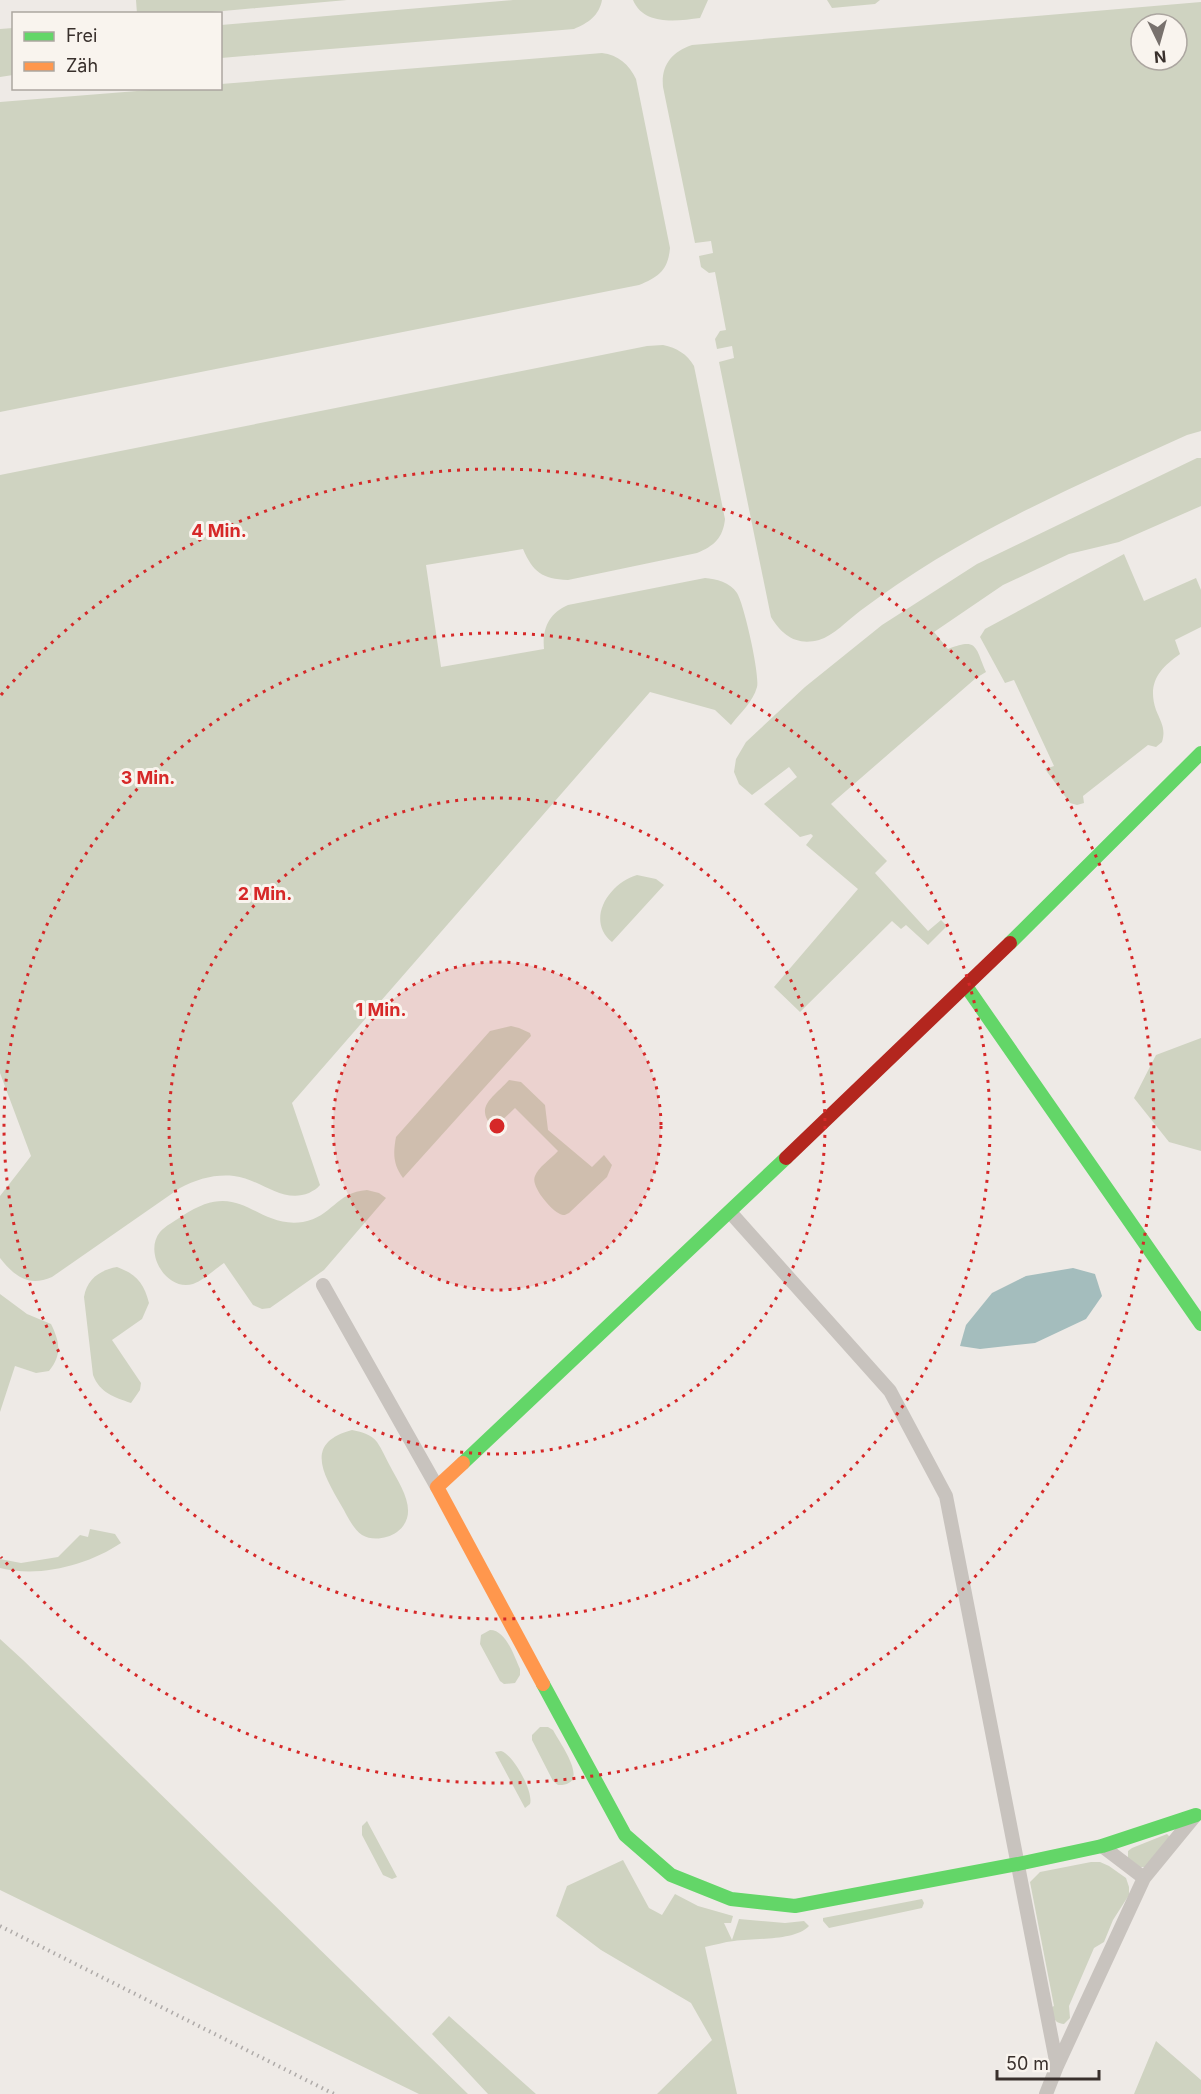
<svg xmlns="http://www.w3.org/2000/svg" width="1201" height="2094" font-family="Inter,sans-serif">
<rect width="100%" height="100%" fill="#eeeae6"/>
<path fill="#cfd3c1" fill-rule="evenodd" d="M136,0h211l-146,13 -64,1z
M513,0h89c-3,16 -14,23 -28,29l-353,29v-33z
M633,0h75l-8,18c-23,3 -56,8 -67,-18z
M827,0h53l-5,4 -43,4z
M1201,2v429l-14,4c-85,39 -171,76 -252,125 -26,16 -51,33 -75,51 -12,9 -27,25 -41,29 -23,6 -37,-5 -48,-23l-52,-255 15,-4 -2,-12 -15,3 -2,-10 5,-8 6,-1 -11,-58 -6,1 -8,-6 -2,-11 14,-3 -2,-12 -16,2 -32,-156c-2,-21 8,-35 29,-42zM1141,24h36v36h-36z
M13,28v47l-13,2v-48z
M602,53c16,2 27,11 34,26l34,169c-2,22 -11,29 -31,37l-639,127v-310l162,-13 58,-1 1,-4z
M663,345c14,3 24,9 31,21l31,153c-2,19 -11,27 -28,34l-129,27c-26,-1 -35,-8 -45,-31l-97,16 15,102 103,-18c-2,-20 5,-36 24,-44l137,-27c11,1 25,4 32,15 7,11 23,82 20,94 -4,15 -17,26 -26,38l-16,-15 -65,-18 -358,411 28,82c-3,4 -6,5 -11,8 -27,11 -48,-14 -75,-17 -19,-2 -37,3 -54,12l-128,89c-23,10 -37,0 -52,-19v-62l31,-40 -31,-83v-598l647,-129z
M1197,458h4v48l-82,36 -50,12 -66,31 -69,47 14,17c30,-12 27,-2 38,23l-10,6 -145,126 56,57 -12,12 53,58 13,-11 6,6 -19,19 -22,-20 -5,4 -9,-8 -92,91 -26,-25 84,-98 -52,-44 7,-9 -2,-2 -11,3 -36,-33 33,-27 -8,-10 -37,28 -13,-11 -5,-12 2,-13 10,-17 59,-55 77,-62 95,-61z
M1124,554l20,47 52,-23 5,12v37l-26,13 5,14c-21,15 -33,29 -24,56 5,12 10,19 6,32l-6,5 -8,-2 -65,51 1,7 -7,2 -7,-2 -25,-34 9,-3 -40,-86 -9,3 -25,-46 5,-8z
M637,875l19,4 8,6 -52,57c-27,-22 -3,-59 25,-67z
M511,1026l8,2 11,5 1,3 -128,142c-10,-14 -10,-24 -7,-41l94,-106z
M1201,1038v113l-32,-9 -35,-44 22,-43z
M509,1080l12,2 24,23 3,25 44,37 12,-12 8,10 -5,12 -38,36c-4,2 -5,3 -9,1 -9,-4 -30,-28 -25,-38 3,-9 16,-17 23,-25l-43,-43 -21,20c-21,-21 -1,-30 15,-48z
M367,1190l12,3 7,5 -62,72 -54,38 -8,1 -9,-4 -29,-42c-9,6 -20,17 -31,21 -26,8 -50,-31 -33,-52 5,-6 15,-11 22,-16 60,-40 71,13 121,6 29,-5 33,-30 64,-32z
M117,1267c19,7 27,16 32,36l-7,16 -30,21 29,43 -1,7 -9,13c-17,-6 -31,-10 -38,-28l-9,-78c3,-18 16,-27 33,-30z
M0,1294l27,20 24,10c9,18 11,31 -2,47l-13,2 -21,-7 -15,46z
M352,1430c9,2 19,4 25,12 5,7 9,17 13,24 10,19 31,48 7,66 -10,7 -25,9 -35,3 -10,-7 -15,-20 -21,-30 -17,-30 -38,-62 11,-75z
M90,1529l25,5 6,9c-33,22 -81,35 -121,25v-9l21,4 37,-6 22,-22 8,2z
M490,1630c16,0 24,26 30,39v6l-5,8 -11,1 -4,-3 -20,-37 1,-9z
M0,1639l23,21 445,434h-49l-419,-204z
M540,1727h8l5,3c8,15 39,56 5,55l-5,-4 -21,-41v-5z
M501,1751c12,3 33,41 29,53l-5,4 -30,-56z
M367,1821l30,56 -5,2 -9,-4 -21,-40v-9z
M1167,1834l3,3 -23,30h-7l-12,-9v-7l4,-3z
M623,1860l26,48 13,7 13,-21 23,12 35,10 -2,7h-7l8,17 7,-21 46,4 19,-2 5,5c-14,15 -54,12 -75,15 -10,1 -19,4 -29,6l32,147h-80l55,-54 -21,-37 -90,-53 -45,-34 11,-30z
M1091,1862h9l9,4 17,12 3,9v8l-16,25 -9,22 -10,6 -25,58 1,12 -6,6c-11,-1 -11,-8 -12,-17l2,-1 -24,-124 10,-10z
M922,1899l2,4 -2,5 -93,20 -6,-7v-3z
M449,2016l87,78h-48l-56,-60z
M1156,2041l45,39v14h-67z"/>
<path fill="#a4bdbd" d="M1073,1268l22,6 7,22 -16,23 -51,24 -55,6 -20,-3 6,-21 26,-32 34,-17z"/>
<g fill="none" stroke-linecap="round" stroke-linejoin="round">
<path stroke="#c8c3be" stroke-width="14" d="M730,1212l160,179 56,105 111,570 -11,28
M323,1285l114,202
M1102,1846l42,32
M1057,2066l87,-188 50,-61"/>
<path stroke="#63d668" stroke-width="14" d="M1010,943l191,-190
M966,986l235,338
M463,1463l323,-305
M543,1684l82,151 46,40 60,24 64,7 223,-42 84,-18 94,-31"/>
<path stroke="#ff974d" stroke-width="14" d="M463,1463l-26,24 106,197"/>
<path stroke="#b3261e" stroke-width="14" d="M786,1158l224,-215"/>
<path stroke="#afaba9" stroke-width="4" stroke-dasharray="1.5 4.5" stroke-linecap="butt" d="M0,1926l334,168"/>
</g>
<circle cx="497" cy="1126" r="164" fill="#d62828" fill-opacity=".12"/>
<g fill="none" stroke="#d62828" stroke-width="3" stroke-dasharray="3 6">
<circle cx="497" cy="1126" r="164"/>
<circle cx="497" cy="1126" r="328"/>
<circle cx="497" cy="1126" r="493"/>
<path d="M1 695A657 657 0 1 1 1 1557"/>
</g>
<circle cx="497" cy="1126" r="9" fill="#d62828" stroke="#f9f4ee" stroke-width="3"/>
<g font-size="18" text-anchor="middle" font-weight="bold" fill="#d62828" stroke="#f9f4ee" stroke-width="6" stroke-linejoin="round" paint-order="stroke">
<text x="219" y="537">4 Min.</text>
<text x="148" y="784">3 Min.</text>
<text x="265" y="900">2 Min.</text>
<text x="381" y="1016">1 Min.</text>
</g>
<rect x="12" y="12" width="210" height="78" fill="#f9f4ee" stroke="#aca6a0" stroke-width="1.5"/>
<rect x="24" y="32" width="30" height="9" fill="#63d668" stroke="#aca6a0" stroke-width="1.5"/>
<text x="66" y="42" font-size="18" fill="#39302c">Frei</text>
<rect x="24" y="62" width="30" height="9" fill="#ff974d" stroke="#aca6a0" stroke-width="1.5"/>
<text x="66" y="72" font-size="18" fill="#39302c">Zäh</text>
<g transform="translate(1159 42) rotate(175)"><circle r="28" fill="#f9f4ee" stroke="#aca6a0" stroke-width="1.5"/>
<path d="M0-4.5L10 22L0 15L-10 22Z" fill="#78716d"/>
<text y="-9" font-size="16" font-weight="bold" text-anchor="middle" fill="#39302c">N</text>
</g>
<path d="M997 2070v9h102v-9" fill="none" stroke="#39302c" stroke-width="3"/>
<text x="1006" y="2070" font-size="18" fill="#39302c" stroke="#f9f4ee" stroke-width="4.5" paint-order="stroke">50 m</text>
</svg>
